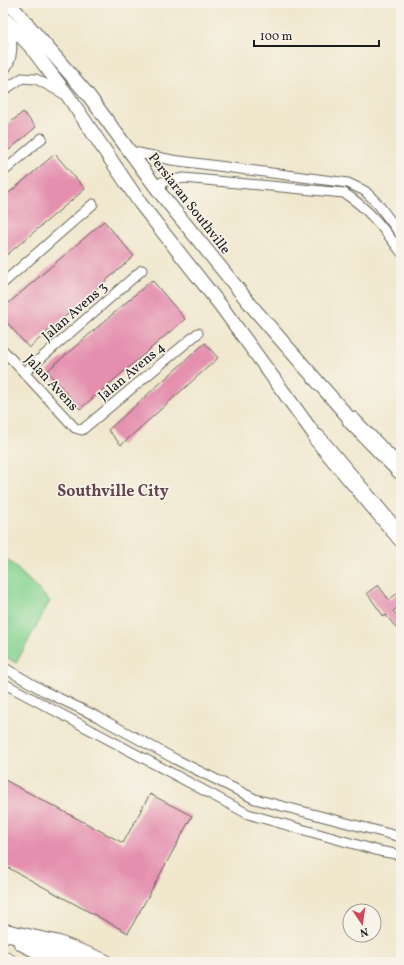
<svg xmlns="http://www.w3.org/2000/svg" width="404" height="965" font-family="Vollkorn,serif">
<rect width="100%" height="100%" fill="#f7f3e8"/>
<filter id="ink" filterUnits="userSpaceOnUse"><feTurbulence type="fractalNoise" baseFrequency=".025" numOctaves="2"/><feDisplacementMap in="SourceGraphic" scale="8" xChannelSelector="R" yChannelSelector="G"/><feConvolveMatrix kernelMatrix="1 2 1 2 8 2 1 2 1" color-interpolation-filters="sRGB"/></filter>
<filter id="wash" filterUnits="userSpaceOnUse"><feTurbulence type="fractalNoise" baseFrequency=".012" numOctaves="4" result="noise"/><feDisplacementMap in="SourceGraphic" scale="16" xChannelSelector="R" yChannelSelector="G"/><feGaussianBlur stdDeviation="0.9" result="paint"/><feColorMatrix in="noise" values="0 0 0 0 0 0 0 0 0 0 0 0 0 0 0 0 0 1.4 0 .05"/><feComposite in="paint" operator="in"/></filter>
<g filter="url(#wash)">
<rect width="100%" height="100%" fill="#f0e7cd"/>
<path fill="#87d492" stroke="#527857" d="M3,555l47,46 -34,62 -13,-8z"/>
<g id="blocks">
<path fill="#e48fae" d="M23,112l13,15 -33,28v-26z
M55,154l30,35 -82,69v-60z
M104,221l30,35 -105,92 -26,-30v-10z
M152,280l33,39 -105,90 -33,-38z
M205,343l13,15 -97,87 -13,-15z
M378,585l11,15 12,-10v15l-8,6 8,9v14l-15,-19 -2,2 -17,-24z
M3,779l120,64 27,-49 42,22 -64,117 -125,-68z"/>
</g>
</g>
<g filter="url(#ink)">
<use href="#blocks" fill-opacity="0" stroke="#66635a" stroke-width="1"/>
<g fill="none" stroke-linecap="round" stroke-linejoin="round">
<g stroke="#66635a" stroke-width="11">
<path id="street" d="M3,71c12,-10 9,-32 7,-46
M3,91l19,-13 14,1 28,15
M129,151l43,9 176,23 17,8 13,13 23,31
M3,172l39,-34
M161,194l1,-12 22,-4 160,15c24,15 40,36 57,59
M3,283l90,-79
M3,350l72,78 7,2 116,-97
M24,373l118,-103
M3,667l41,24 54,26 77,42 80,40 146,38
M3,683l245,131 131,37 22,4"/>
</g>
<g stroke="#66635a" stroke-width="15">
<path id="secondary" d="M9,3l80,93 72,98 94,116 96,110
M3,17l27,29 38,50 72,107 81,103 96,132"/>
</g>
<g stroke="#66635a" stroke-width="19">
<path id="highway" d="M351,420l50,51
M317,438l84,100
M7,933l50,11 46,18
M22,942l40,20
M3,960l5,2"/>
</g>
<use href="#street" stroke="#fff" stroke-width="9"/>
<use href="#secondary" stroke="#fff" stroke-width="13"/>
<use href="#highway" stroke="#fff" stroke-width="17"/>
</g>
</g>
<g text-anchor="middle" stroke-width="3.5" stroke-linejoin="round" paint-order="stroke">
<g font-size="14" fill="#1c1c1c" stroke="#f7f3e8">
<text transform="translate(190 203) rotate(52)" y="5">Persiaran Southville</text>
<text transform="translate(74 311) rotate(-41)" y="5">Jalan Avens 3</text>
<text transform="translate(131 371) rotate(-40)" y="5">Jalan Avens 4</text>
<text transform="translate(52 382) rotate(47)" y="5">Jalan Avens</text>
</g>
<g font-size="16" font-weight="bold" fill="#62444f" stroke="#f7f3e8">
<text x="113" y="496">Southville City</text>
</g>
</g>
<rect width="404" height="965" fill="none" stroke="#f7f3e8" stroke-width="16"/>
<g transform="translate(362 923) rotate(167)"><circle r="19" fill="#f7f3e8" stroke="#9f9d96"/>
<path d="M0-3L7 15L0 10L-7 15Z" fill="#d1495b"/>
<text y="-6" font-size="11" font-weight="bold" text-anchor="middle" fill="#1c1c1c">N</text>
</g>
<path d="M254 40v6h125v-6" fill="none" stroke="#1c1c1c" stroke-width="2"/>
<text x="260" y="40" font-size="12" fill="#1c1c1c" stroke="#f7f3e8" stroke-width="3" paint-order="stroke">100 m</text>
</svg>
